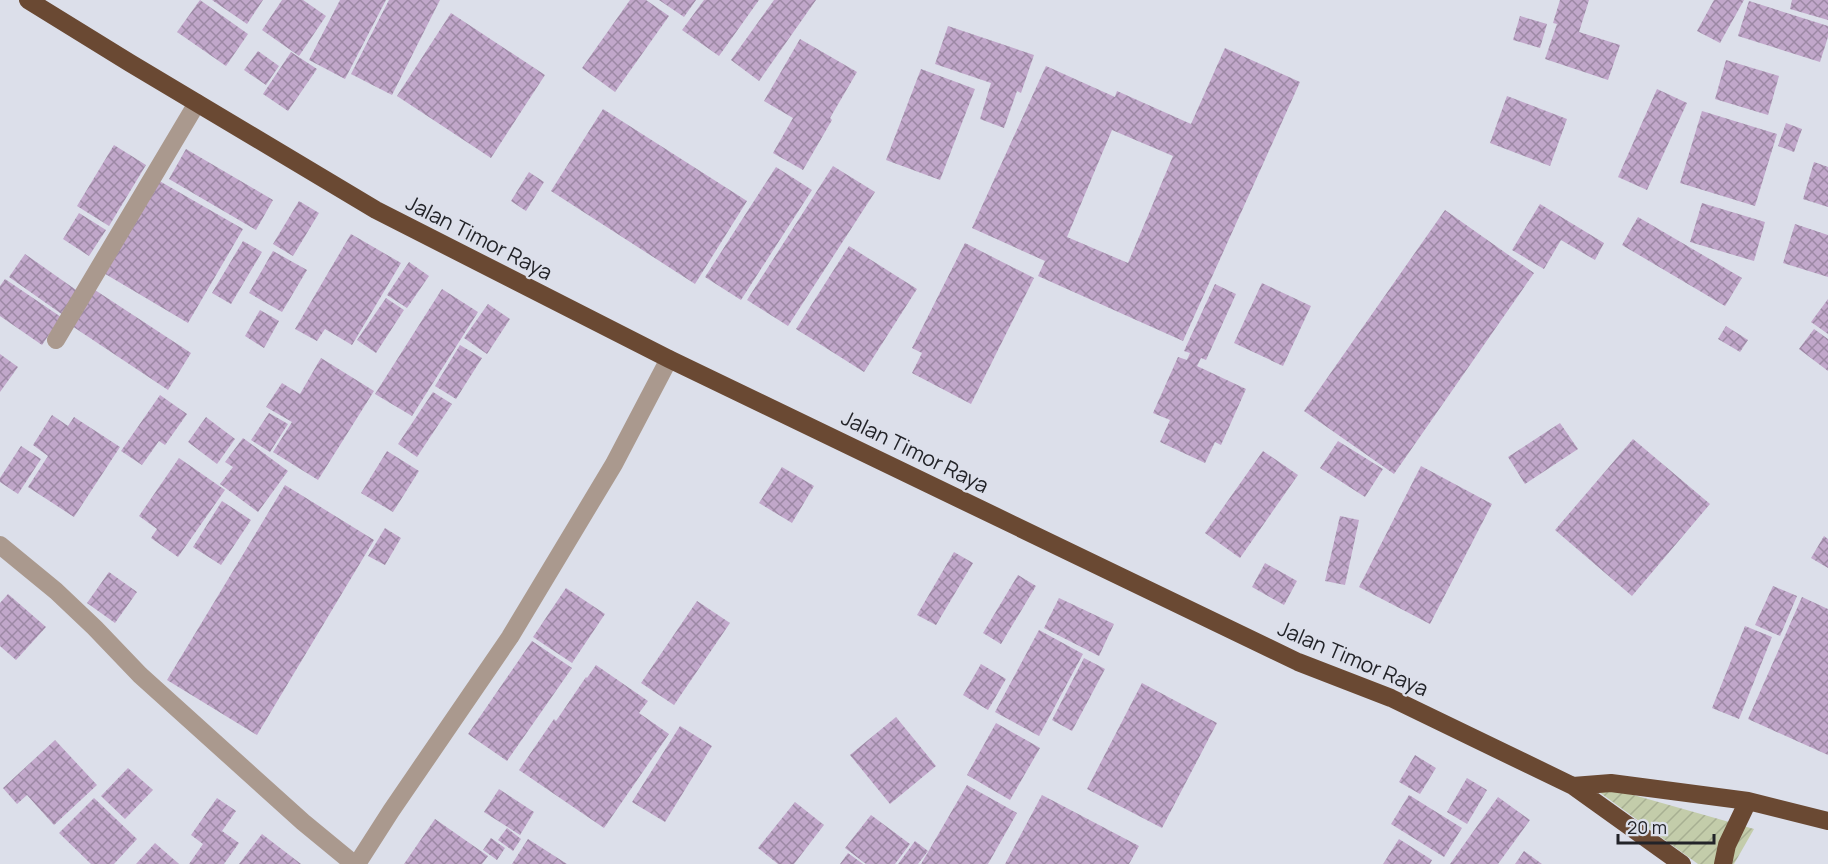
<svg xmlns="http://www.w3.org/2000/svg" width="1828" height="864" font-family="Manrope,sans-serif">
<defs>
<pattern id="garden-furrows" width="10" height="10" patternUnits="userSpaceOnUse" patternTransform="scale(1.5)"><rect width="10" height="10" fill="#c3ccaa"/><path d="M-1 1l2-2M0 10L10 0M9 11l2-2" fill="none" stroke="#a7af92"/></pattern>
<pattern id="building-cross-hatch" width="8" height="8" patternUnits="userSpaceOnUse" patternTransform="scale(1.5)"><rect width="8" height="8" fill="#c1a7ca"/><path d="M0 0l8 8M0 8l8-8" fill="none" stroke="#9c88a4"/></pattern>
</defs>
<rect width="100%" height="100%" fill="#dcdfea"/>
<path fill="url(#garden-furrows)" d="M1584,781l170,48 -20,35h-36z"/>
<path fill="url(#building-cross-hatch)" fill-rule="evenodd" d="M200,0l48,34 -22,32 -49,-34z
M212,0h51l-16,24z
M282,0h21l23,16 -27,40 -37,-26z
M340,0h46l-41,79 -36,-19z
M389,0h51l-48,95 -41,-21z
M630,0h16l23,16 -54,76 -33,-24z
M659,0h37l-12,17z
M704,0h55l-40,56 -37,-26z
M774,0h42l-57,81 -28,-21z
M1560,0h29l-10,32 41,13 -12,35 -63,-21 12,-35 -4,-1z
M1714,0h30l-24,43 -23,-12z
M1792,0h36v20l-38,-11z
M1749,1l79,25v11l-8,25 -82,-26z
M451,13l94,62 -54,83 -94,-62z
M1520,16l27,8 -7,24 -27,-8z
M948,26l86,29 -13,38 -4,-2 -13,37 -24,-9 11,-36 -56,-19z
M800,39l57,33 -27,46 2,2 -29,50 -30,-17 20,-35 -29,-17z
M1225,48l75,34 -117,259 -145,-65 7,-15 -73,-33 74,-162 69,31 2,-6 74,33zM1112,130l61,26 -45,107 -61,-26z
M258,51l21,15 -13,19 -22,-15z
M291,52l26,17 -29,42 -25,-17z
M1726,60l53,16 -11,39 -53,-16z
M921,69l54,20 -35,91 -54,-20z
M1657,89l30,14 -40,87 -29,-13z
M1507,96l60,23 -17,47 -60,-23z
M603,109l144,92 -52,83 -144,-93z
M1702,111l75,23 -22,72 -75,-23z
M1786,123l16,6 -8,23 -16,-6z
M114,145l32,20 -37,61 -32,-20z
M186,149l87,51 -17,30 -87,-51z
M1814,162l14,5v40l-25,-8z
M833,166l42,26 -87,134 -41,-26z
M776,167l36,23 -71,110 -36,-23z
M529,172l15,10 -18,29 -15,-10z
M156,179l87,50 -55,94 -86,-51z
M299,201l20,12 -26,43 -20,-12z
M1702,203l63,19 -11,39 -64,-19z
M1540,204l64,39 -9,17 -34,-20 -17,29 -32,-19z
M1445,210l89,63 -140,201 -90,-63z
M79,213l27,17 -17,26 -26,-17z
M1638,217l104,61 -17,28 -103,-61z
M1795,224l33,11v42l-45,-14z
M351,234l50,29 -49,82 -27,-16 -8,12 -22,-12z
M243,241l19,11 -31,52 -19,-11z
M965,243l69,35 -63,126 -59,-31 10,-20 -10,-5z
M849,246l68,43 -53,83 -68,-43z
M273,251l34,19 -25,42 -33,-19z
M25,254l54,38 -16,23 -54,-38z
M409,262l20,14 -22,32 -20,-13z
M5,279l56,38 -19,28 -42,-29v-30z
M1262,283l49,23 -28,60 -49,-23z
M1215,284l21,10 -30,66 -5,-2 -4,8 49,23 -25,56 -6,-3 -10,21 -45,-21 10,-22 -17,-7 25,-56 9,3 3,-7 -6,-2z
M442,289l36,23 -66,104 -37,-22z
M95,290l96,63 -23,37 -96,-64z
M386,298l18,12 -28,43 -19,-13z
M1828,299v35l-17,-12z
M488,304l22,15 -23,35 -23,-16z
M260,310l19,11 -15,27 -19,-12z
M1726,326l22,14 -8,12 -22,-13z
M1814,329l14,10v32l-29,-22z
M460,345l22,13 -26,41 -21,-13z
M0,354l18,13 -18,25z
M321,358l53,33 -56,89 -45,-28 19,-30 -26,-15 16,-24 18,11z
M433,392l19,12 -35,53 -19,-13z
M160,395l27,19 -22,31 -6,-4 -17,24 -21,-14z
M269,413l19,11 -18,28 -19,-12z
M52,415l16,11 6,-9 46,30 -46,70 -46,-30 20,-31 -15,-11z
M206,417l29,22 -18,25 -29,-22z
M1560,423l18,26 -53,35 -17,-27z
M243,438l45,33 -30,41 -38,-28 13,-17 -8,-5z
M1633,439l77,65 -78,92 -77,-66z
M1338,441l45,28 -18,28 -45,-29z
M21,446l20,13 -23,35 -18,-12v-4z
M387,451l32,20 -26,41 -32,-19z
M1263,451l35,24 -58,83 -35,-25z
M179,458l46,32 -47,67 -27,-19 6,-9 -18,-13z
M1421,466l71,38 -62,120 -71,-37z
M782,467l32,19 -22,37 -33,-20z
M285,485l89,55 -117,195 -90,-55z
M222,501l29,19 -30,45 -28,-18z
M1340,516l19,4 -14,65 -20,-4z
M385,528l16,10 -16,27 -17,-9z
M1824,536l4,3v29l-17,-10z
M954,552l19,11 -37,62 -19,-10z
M1265,563l32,18 -13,24 -32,-18z
M109,572l28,20 -22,31 -28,-20z
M1018,575l18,11 -35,58 -18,-11z
M1773,586l24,10 -17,40 -25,-11z
M566,588l39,26 -33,49 -39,-26z
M8,594l38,33 -30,33 -16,-14v-43z
M1802,597l26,12v146l-80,-36z
M1059,598l55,26 -15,32 -55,-28z
M697,601l33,22 -56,82 -33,-22z
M1745,626l27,11 -33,82 -27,-11z
M1039,630l44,24 -44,82 -44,-24z
M532,641l40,27 -65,93 -39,-27z
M1084,658l21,11 -33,62 -20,-11z
M981,664l25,15 -18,31 -25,-15z
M596,665l52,36 -9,12 30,21 -65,94 -85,-58 35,-51 2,2 30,-44 1,1z
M1142,683l75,40 -55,105 -75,-39z
M896,717l40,49 -46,38 -40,-49z
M996,723l44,25 -30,52 -43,-25z
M680,726l32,20 -47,76 -33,-20z
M55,740l42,45 -43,40 -27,-30 -10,9 -14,-16z
M1415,755l21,13 -16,26 -21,-12z
M128,768l25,22 -28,29 -24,-23z
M1467,778l20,12 -20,34 -20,-12z
M967,785l50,28 -29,51h-67z
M499,789l35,23 -14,23 -36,-23z
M1042,795l97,51 -10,18h-124z
M1409,795l53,33 -18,29 -53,-33z
M1498,797l32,23 -32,44h-48z
M94,798l43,41 -23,25h-23l-32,-31z
M217,798l19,13 -14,20 17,12 -15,21h-35l14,-20 -12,-9z
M795,802l29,23 -30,39h-16l-20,-16z
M871,815l39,29 -15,20h-29l-21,-16z
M435,819l53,37 -6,8h-78z
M507,828l14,11 -8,12 -15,-11z
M262,834l39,30h-62z
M491,838l14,10 -8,12 -14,-10z
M528,839l39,25h-55z
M1399,839l33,21 -2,4h-47z
M915,841l13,10 -10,13h-20z
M155,843l24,21h-43z
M1524,851l18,13h-27z
M848,853l15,11h-23z"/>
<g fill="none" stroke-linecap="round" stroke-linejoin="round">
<path stroke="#aa998e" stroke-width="18" d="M56,340l141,-237
M0,545l56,46 39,37 45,47 163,147 51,42
M357,864l34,-53 119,-174 104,-173 55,-105"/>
<path stroke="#6a4933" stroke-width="18" d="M28,0l102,63 246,147 293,149 629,303 93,36 182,88 38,-3 137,18 80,20
M1573,786l109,78
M1723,864l4,-19 21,-44"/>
</g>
<g text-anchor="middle" stroke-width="4.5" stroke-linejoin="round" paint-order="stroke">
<g font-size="21" fill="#222328" stroke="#dcdfea">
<text transform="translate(479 238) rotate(27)" y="7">Jalan Timor Raya</text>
<text transform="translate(915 452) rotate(26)" y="7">Jalan Timor Raya</text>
<text transform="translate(1353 659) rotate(23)" y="7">Jalan Timor Raya</text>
</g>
</g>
<path d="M1618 834v9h96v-9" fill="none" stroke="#222328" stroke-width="3"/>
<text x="1627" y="834" font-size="18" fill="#222328" stroke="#dcdfea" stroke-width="4.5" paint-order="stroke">20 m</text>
</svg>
